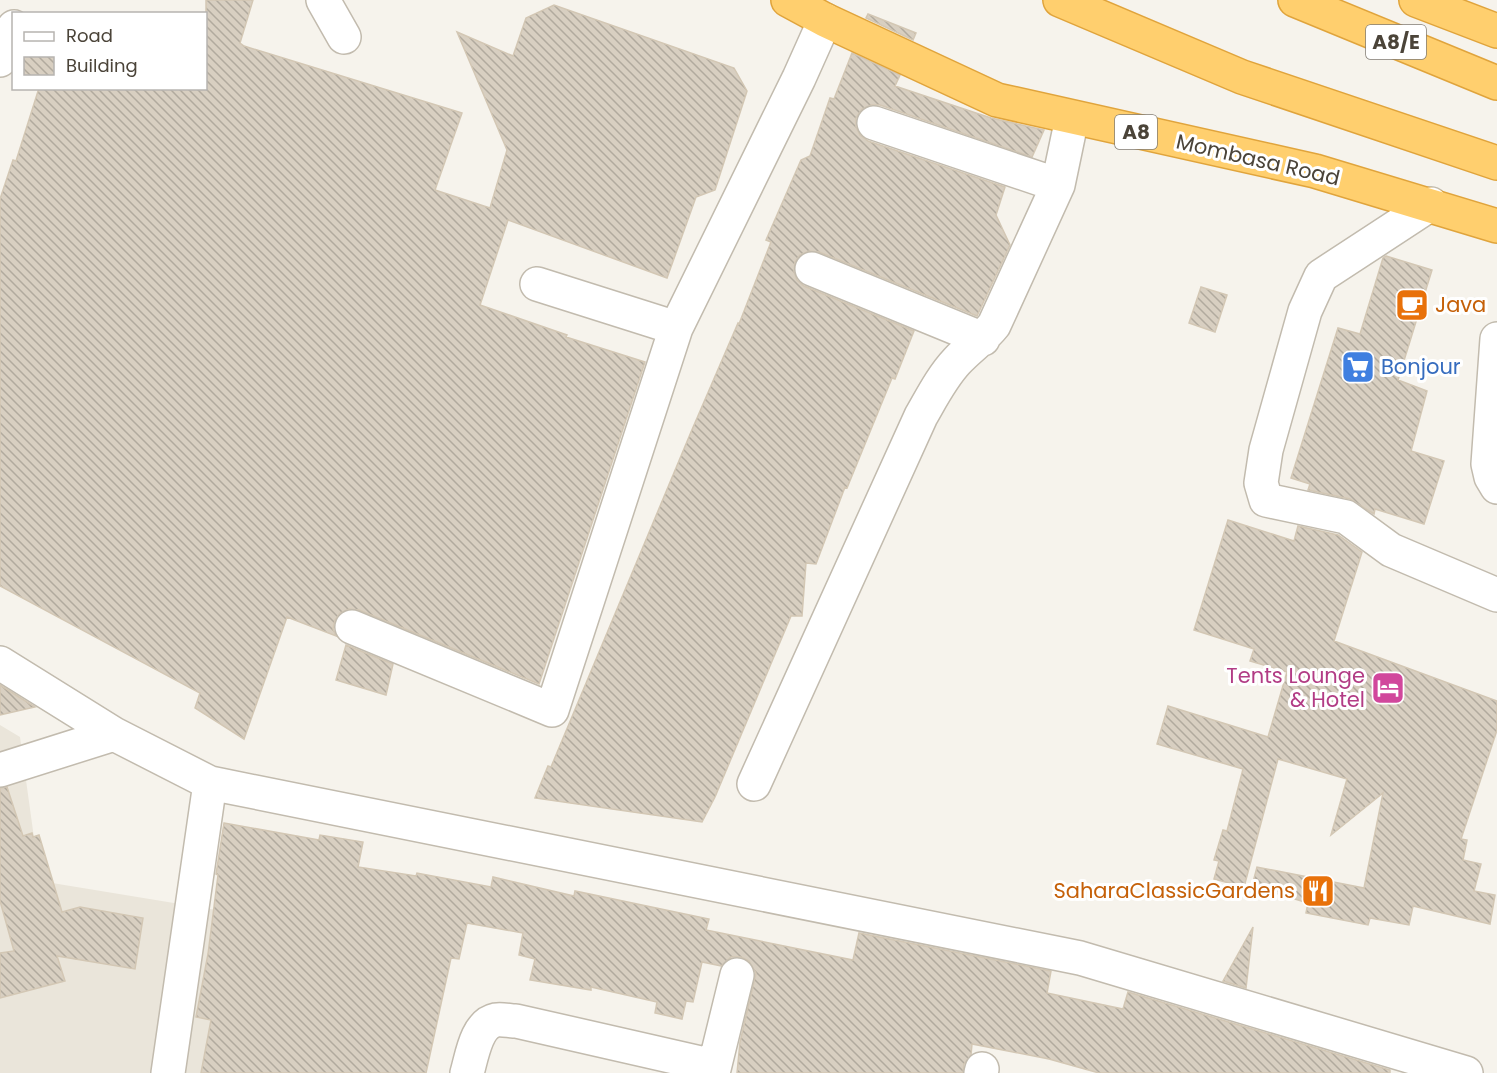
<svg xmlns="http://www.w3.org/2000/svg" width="1497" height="1073" font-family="Poppins,sans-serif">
<defs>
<pattern id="building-back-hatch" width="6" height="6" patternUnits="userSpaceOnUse" patternTransform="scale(1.5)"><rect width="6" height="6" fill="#d8cfc1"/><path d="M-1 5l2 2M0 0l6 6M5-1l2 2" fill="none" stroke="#b1aa9e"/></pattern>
</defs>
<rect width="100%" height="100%" fill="#f6f3ec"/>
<path fill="#eae5da" d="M0,725l20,12 20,144 219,36 -16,156h-243z"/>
<path fill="url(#building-back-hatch)" stroke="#d3c7b4" stroke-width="1.5" d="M206,0h47l-13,43 4,3 218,67 -27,77 55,18 17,-58 -50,-118 56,24 13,-38 28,-13 180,63 13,23 -32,99 -19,7 -29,81 -159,-58 -28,85 87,30 -1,2 79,25 -106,322 -180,-74 -10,-1 -9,4 -5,7 -2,9 3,7 -49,-19 -43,122 -49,-31 5,-15 -200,-107v-387l13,-39 3,1 23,-73h167z
M868,14l48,19 -3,7 -47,-22z
M852,53l48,22 -5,11 96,32 53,12 -12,27 -152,-52h-9l-9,4 -6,9v9l4,8 8,6 137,46 -9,28 14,30 -33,71 -158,-64 -10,-1 -9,4 -5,7 -1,10 3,8 7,6 110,45 -19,48 -3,-1 -45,110 -2,-1 -29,77 -10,-1 -4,53h-11l-76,181 -13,25 -167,-24 13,-32 3,1 140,-335 47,-109 1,1 32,-82 -5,-2 35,-80 9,-4 20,-58 4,1z
M1386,256l46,14 -34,110 29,11 -16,60 33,10 -20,63 -49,-15 -1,5 -24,-15 -42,-9 2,-6 -19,-6 47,-150 22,6 23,-76z
M1201,287l26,8 -12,37 -26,-9z
M1228,520l66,21 4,-15 40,9 24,17 -28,89 163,60v29l-36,109 6,1 -4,20 18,4 -7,27 21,4 -5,29 -77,-18 -4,19 -39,-7 -2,7 -62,-12 2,-10 -56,-17 5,-19 107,21 19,-95 -52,42 16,-56 -69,-20 -34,128 -30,-8 5,-18 -5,-1 9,-30 4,1 16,-62 -86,-25 11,-38 100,31 19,-65 -37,-11 4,-12 -60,-19z
M346,645l47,19 -7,31 -50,-15z
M0,685l35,22 -35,8z
M7,787l16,49 9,-3 1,4 6,-2 23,77 18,-5 63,11 -8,51 -78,-13 8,25 -65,17v-45l14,-2 -14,-50v-113z
M224,823l95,17 1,-5 43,7 -5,25 58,9 1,-3 74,14 2,-10 81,19 1,-5 134,28 -3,11 147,30 6,-27 192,38 -4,22 76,16 5,-17 262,78v3h-291l-50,-14 -77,-15 -1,11 -7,9 -1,9h-226l3,-31 16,-69 -7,-12 -8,-4h-10l-10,9 -19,-4 -9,40 -7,-1 -4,18 -27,-6 2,-11 -66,-15v3l-61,-10 5,-21 -16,-4 4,-22 -56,-10 -8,36 -8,-1 -25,115h-225l10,-53 -15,-3 12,-63 10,-79 -2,-1z
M1253,927l-7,61 -23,-7z"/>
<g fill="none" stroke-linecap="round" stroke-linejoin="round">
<g stroke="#c2bbae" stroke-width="36">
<path id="minor" d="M323,0l21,37
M0,60l14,-33
M874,123l184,62
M1431,204l-110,72 -16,35 -39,139 -5,33 5,17 80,17 45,33 106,45
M812,269l171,70
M537,284l139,44
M1497,339l-9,125 3,13 6,10
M352,627l200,83 124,-382 123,-250 26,-58
M0,663l114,71 96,49 870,175 386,115
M0,770l114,-36
M754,784l167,-368c11,-19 21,-39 36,-55 12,-13 26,-22 37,-36l64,-140 14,-67
M168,1073l42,-290
M467,1073c5,-17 9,-49 29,-53 6,-1 14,1 20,1l198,45
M713,1073l24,-98
M981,1073l1,-4"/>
</g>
<g stroke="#e0a43c" stroke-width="36">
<path id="highway" d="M788,0l37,20 172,80 318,71 182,55
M1060,0l182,77 255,86
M1295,0l202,83
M1416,0l81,31"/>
</g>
<use href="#minor" stroke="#fff" stroke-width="33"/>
<use href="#highway" stroke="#ffcf6e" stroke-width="33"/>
</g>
<defs>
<g id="cafe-square" transform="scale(1.725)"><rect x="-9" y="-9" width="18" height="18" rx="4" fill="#e8710a" stroke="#fff"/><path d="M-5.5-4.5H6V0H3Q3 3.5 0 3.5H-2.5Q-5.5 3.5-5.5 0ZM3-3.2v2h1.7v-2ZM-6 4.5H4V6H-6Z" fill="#fff"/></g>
<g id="supermarket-square" transform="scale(1.725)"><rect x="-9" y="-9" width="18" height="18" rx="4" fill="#3f7fe0" stroke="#fff"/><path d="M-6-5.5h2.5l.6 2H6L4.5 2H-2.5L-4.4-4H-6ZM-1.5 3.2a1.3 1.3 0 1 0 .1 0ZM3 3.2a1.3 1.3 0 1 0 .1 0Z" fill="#fff"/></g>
<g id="hotel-square" transform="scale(1.725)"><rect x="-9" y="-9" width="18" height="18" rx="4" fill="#d1479c" stroke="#fff"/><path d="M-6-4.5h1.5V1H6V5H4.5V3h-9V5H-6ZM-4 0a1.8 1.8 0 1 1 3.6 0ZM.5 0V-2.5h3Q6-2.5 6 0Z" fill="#fff"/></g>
<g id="restaurant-square" transform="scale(1.725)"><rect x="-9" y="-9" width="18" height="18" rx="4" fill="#e8710a" stroke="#fff"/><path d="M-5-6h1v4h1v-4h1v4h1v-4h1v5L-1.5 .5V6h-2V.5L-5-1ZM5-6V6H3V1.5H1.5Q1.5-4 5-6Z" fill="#fff"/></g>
</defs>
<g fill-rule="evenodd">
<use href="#cafe-square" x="1412" y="305"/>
<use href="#supermarket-square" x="1358" y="367"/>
<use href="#hotel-square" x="1388" y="688"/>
<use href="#restaurant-square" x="1318" y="891"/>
</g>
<g text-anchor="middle" stroke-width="6" stroke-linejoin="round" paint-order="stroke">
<g fill="#fff" stroke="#817c74" stroke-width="1.5">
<rect x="1366" y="25" width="60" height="34" rx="4.5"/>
<rect x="1115" y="115" width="42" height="34" rx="4.5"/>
</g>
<g font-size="20" font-weight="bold" fill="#4b4439">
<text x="1396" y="49">A8/E</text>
<text x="1136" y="139">A8</text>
</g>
<g font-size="21" fill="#4b4439" stroke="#fff">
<text transform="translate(1258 160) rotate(13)" y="7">Mombasa Road</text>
</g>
<g font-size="21" fill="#c56008" stroke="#fff" text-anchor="start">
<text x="1435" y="312">Java</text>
<text x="1295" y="898" text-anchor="end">SaharaClassicGardens</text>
</g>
<g font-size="21" fill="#366cbe" stroke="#fff" text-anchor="start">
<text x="1381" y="374">Bonjour</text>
</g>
<g font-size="21" fill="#b23c85" stroke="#fff" text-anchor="end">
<text x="1365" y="683">Tents Lounge<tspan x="1365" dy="24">&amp; Hotel</tspan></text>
</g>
</g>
<rect x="12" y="12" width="195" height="78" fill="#ffffff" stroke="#b7b4b0" stroke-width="1.5"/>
<rect x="24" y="32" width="30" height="9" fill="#ffffff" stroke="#b7b4b0" stroke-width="1.5"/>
<text x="66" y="42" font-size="18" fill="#4b4439">Road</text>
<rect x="24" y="57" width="30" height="18" fill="url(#building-back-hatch)" stroke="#b7b4b0" stroke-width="1.5"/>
<text x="66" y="72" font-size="18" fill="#4b4439">Building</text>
</svg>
